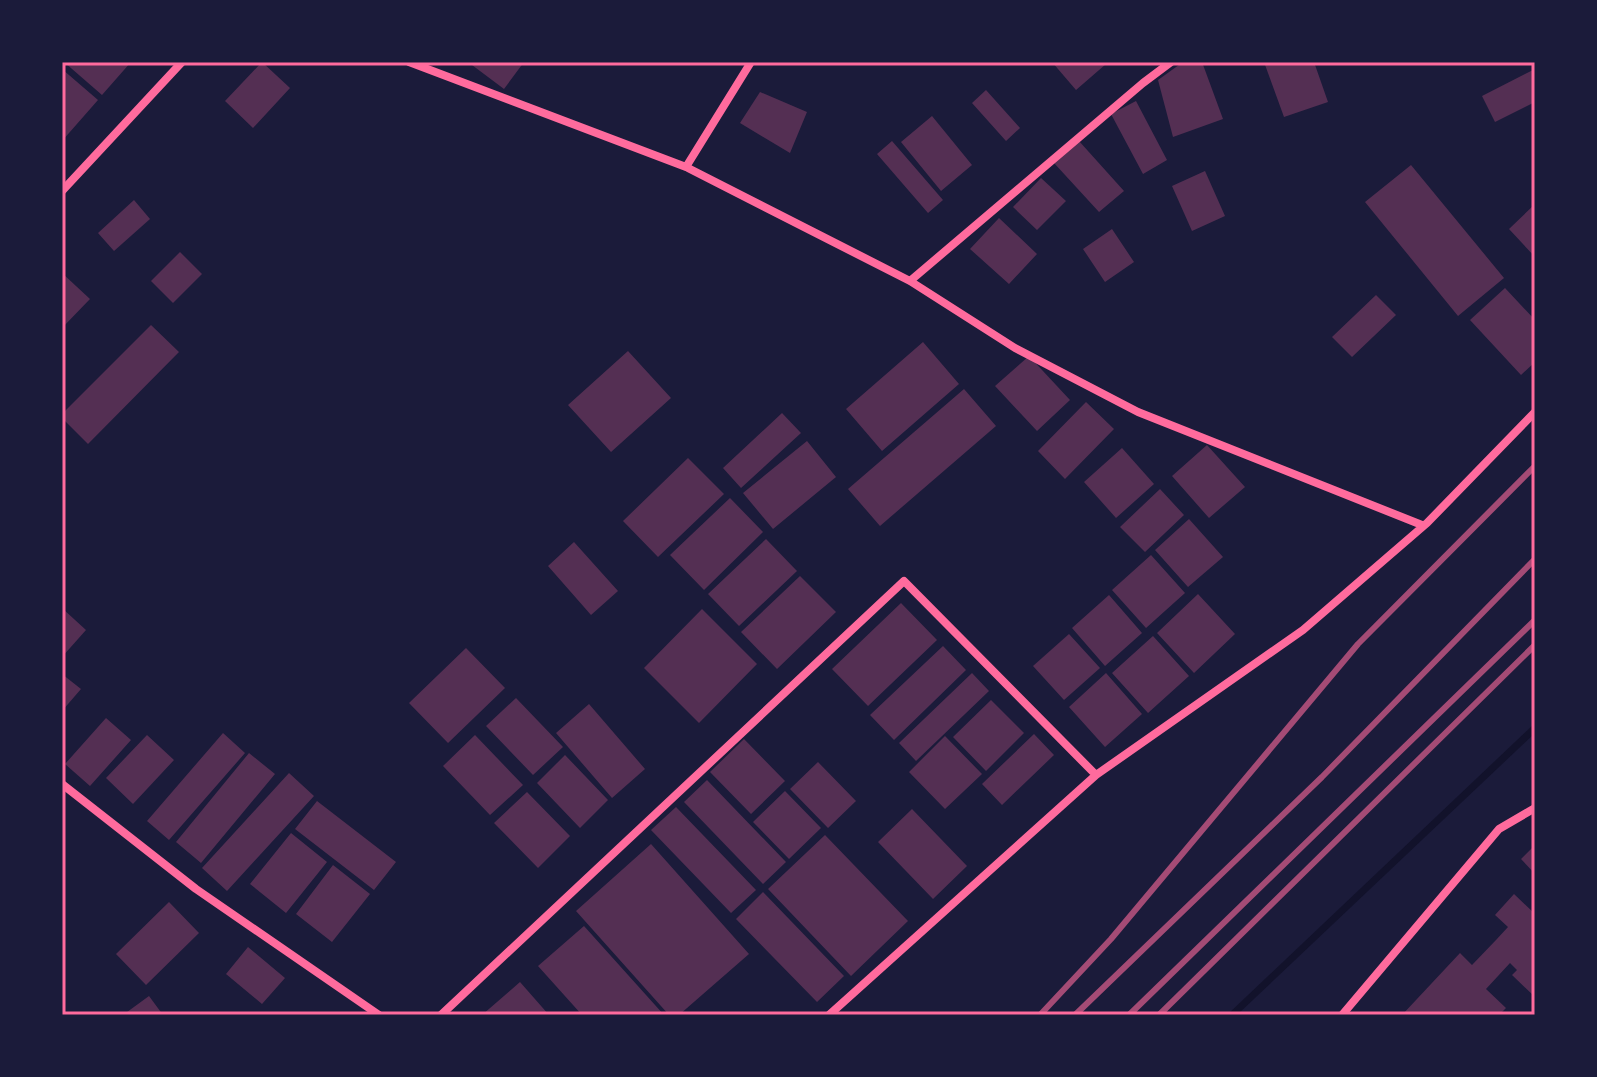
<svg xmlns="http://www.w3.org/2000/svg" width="1597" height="1077" font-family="Mulish,sans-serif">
<rect width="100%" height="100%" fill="#1b1b3a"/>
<path fill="#12122b" d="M1535,723v10l-298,282h-10z"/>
<path fill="#542f53" d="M64,62h67l-29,33z
M262,62l28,26 -37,40 -28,-27z
M474,62h50l-20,27 -32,-24z
M1052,62h52l2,2 -30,26z
M1183,62h19l21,57 -50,18 -15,-57z
M1264,62h50l14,40 -44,15z
M62,69l36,31 -36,41z
M1535,69v33l-40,20 -13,-26z
M986,90l34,38 -14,13 -34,-38z
M760,92l47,20 -17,41 -50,-30z
M1136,101l31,59 -24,14 -32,-60z
M932,116l40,49 -31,26 -40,-49z
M892,141l51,59 -15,13 -51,-59z
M1079,141l45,50 -25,21 -45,-49z
M1411,165l93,113 -46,38 -93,-114z
M1205,171l20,45 -33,15 -20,-45z
M1041,178l25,23 -29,29 -24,-23z
M134,200l16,19 -36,32 -16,-18z
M1535,204v53l-26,-28z
M999,218l38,36 -28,30 -39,-35z
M1112,229l22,33 -29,20 -22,-33z
M180,252l22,22 -29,29 -22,-22z
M62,273l28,26 -28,29z
M1505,288l30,32v42l-14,13 -51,-55z
M1376,295l20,20 -44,42 -20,-20z
M151,325l28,27 -91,92 -26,-26v-4z
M923,342l36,42 -77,67 -36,-42z
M628,351l43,47 -60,54 -43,-47z
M1029,356l41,44 -33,31 -42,-45z
M964,389l32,37 -116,100 -32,-37z
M1086,402l28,27 -49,50 -27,-28z
M782,413l19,20 -60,55 -18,-20z
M807,441l29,36 -63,52 -30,-36z
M1207,445l38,42 -36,31 -37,-42z
M1122,448l32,36 -38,34 -32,-36z
M688,458l36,36 -66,63 -35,-36z
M1160,489l24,26 -39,37 -25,-25z
M730,498l33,34 -59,58 -34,-35z
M1189,519l34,38 -35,30 -33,-37z
M766,539l31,32 -58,55 -31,-32z
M574,542l44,49 -27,24 -43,-49z
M1151,555l34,38 -39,35 -34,-38z
M800,576l36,36 -59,57 -36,-37z
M1198,594l37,40 -41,39 -37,-40z
M1109,595l33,38 -37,33 -33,-38z
M901,603l36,37 -69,66 -36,-37z
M63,609l23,21 -24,27v-46z
M702,609l55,55 -58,59 -55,-55z
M1069,634l31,34 -36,32 -31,-34z
M1153,636l36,40 -41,37 -36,-40z
M943,646l23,24 -72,70 -24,-25z
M466,648l39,40 -57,55 -39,-40z
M972,673l17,18 -73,70 -17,-18z
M1106,673l36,41 -37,33 -36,-40z
M62,674l19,15 -19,22z
M516,698l47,49 -30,28 -47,-49z
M991,700l33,33 -38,38 -33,-34z
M589,704l56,65 -33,29 -56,-65z
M106,718l25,22 -41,46 -25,-22z
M223,733l22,20 -76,87 -22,-19z
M1034,734l20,21 -52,50 -20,-21z
M147,735l27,25 -41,44 -27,-26z
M475,735l48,50 -33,30 -47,-49z
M945,736l37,38 -37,35 -36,-37z
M744,739l41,42 -34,33 -41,-42z
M249,753l26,21 -74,89 -25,-21z
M565,755l43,45 -28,28 -43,-45z
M818,762l38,39 -28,27 -38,-39z
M289,773l25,23 -87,95 -25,-23z
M707,780l79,82 -23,22 -79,-82z
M785,791l36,37 -32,31 -36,-37z
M527,792l43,44 -32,32 -44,-45z
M317,801l79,61 -22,28 -79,-61z
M676,807l80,83 -25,23 -80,-83z
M912,809l55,57 -34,33 -55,-57z
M291,833l36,29 -41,51 -36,-29z
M825,835l83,86 -57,55 -83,-87z
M651,844l98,110 -70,61h-10l-93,-104z
M1535,845v29l-14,-15z
M333,865l37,29 -38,48 -36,-28z
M763,892l81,84 -27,26 -81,-83z
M1514,894l21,20v83l-23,-22 5,-5 -7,-7 -24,26 20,19 -7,7h-97l58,-62 12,12 24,-25 12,-13 -13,-12z
M169,902l30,31 -53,52 -30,-31z
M584,926l80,89h-82l-44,-49z
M248,947l37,31 -23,26 -36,-30z
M520,982l29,33h-67z
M149,996l14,19h-40z"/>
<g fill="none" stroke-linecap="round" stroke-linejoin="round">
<path stroke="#ff6b9d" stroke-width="8" d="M409,62l277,105 224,114 105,67 123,64 284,113
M686,167l65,-105
M62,191l120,-129
M910,281l233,-198 28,-21
M62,784l134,105 183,126
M441,1015l463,-434 192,194
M829,1015l267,-240 207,-145 124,-107 108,-111
M1342,1015l157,-186 36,-21"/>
<path stroke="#a44b75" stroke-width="6" d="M1040,1015l71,-76 247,-295 177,-178
M1075,1015l247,-238 213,-218
M1129,1015l406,-395
M1159,1015l376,-370"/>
</g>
<rect width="1597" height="1077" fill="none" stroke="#1b1b3a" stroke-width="128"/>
<rect x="64" y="64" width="1469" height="949" fill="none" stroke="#ff6b9d" stroke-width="3"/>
</svg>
